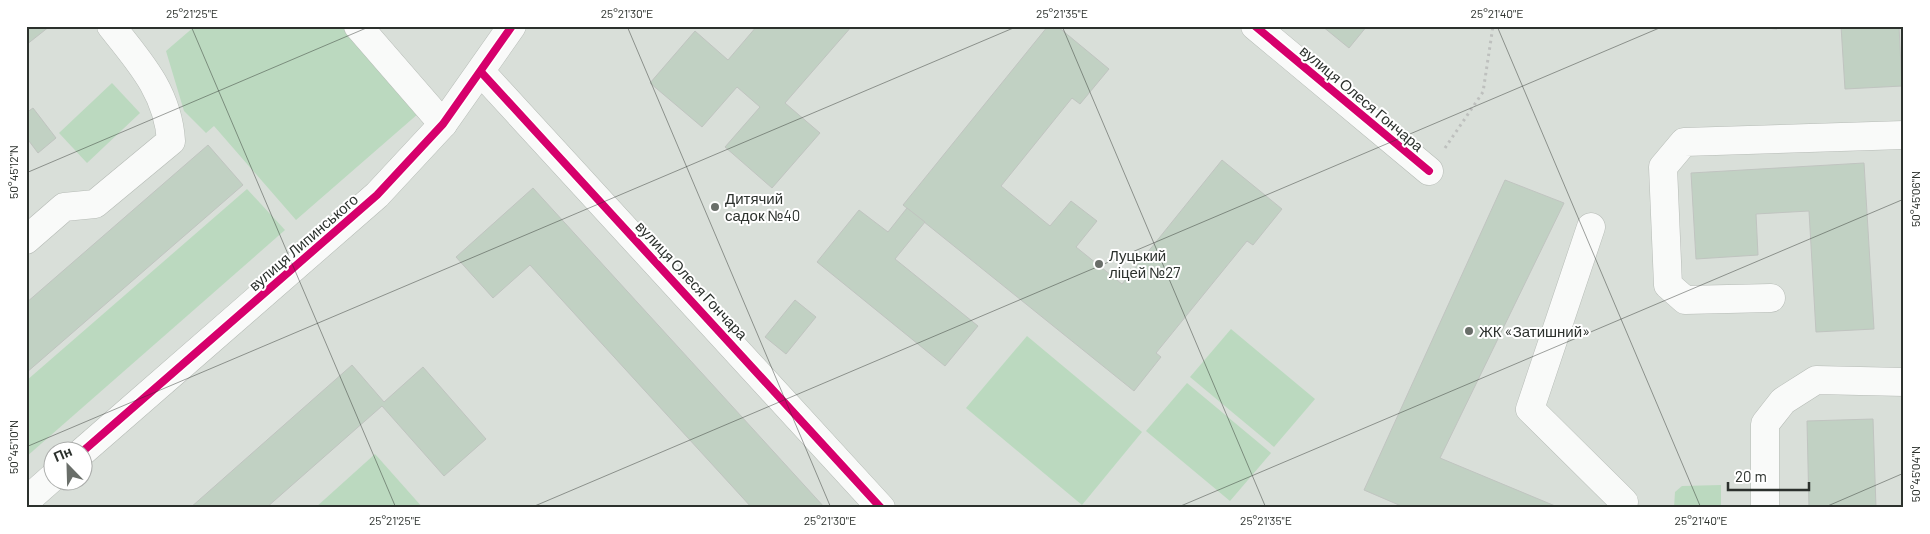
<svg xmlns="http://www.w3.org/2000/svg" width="1930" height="534" font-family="Barlow,sans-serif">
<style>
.green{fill:#bbd9bf}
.building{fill:#c1d1c3;stroke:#c0c4c0}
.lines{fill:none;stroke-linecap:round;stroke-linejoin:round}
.minor-casing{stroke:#b6bbb6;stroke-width:29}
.path{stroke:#bec0be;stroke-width:3;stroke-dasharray:2.5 4;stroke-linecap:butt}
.minor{stroke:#f9faf9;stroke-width:28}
.cycleway-casing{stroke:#fff;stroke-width:11}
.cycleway{stroke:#d6006c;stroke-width:8}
.ticks{fill:none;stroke:#2c312d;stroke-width:1;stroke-opacity:0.45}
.poi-dot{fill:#696e69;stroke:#fff;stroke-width:2}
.labels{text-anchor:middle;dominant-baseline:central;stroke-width:4;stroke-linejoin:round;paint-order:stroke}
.street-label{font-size:15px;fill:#2c312d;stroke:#fff}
.poi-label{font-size:15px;fill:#2c312d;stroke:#fff;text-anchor:start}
.neatline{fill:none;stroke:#2c312d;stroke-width:2}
.ticks-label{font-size:12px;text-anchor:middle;fill:#2c312d}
</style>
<rect width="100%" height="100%" fill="#d9dfd9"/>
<g class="green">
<path d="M 195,26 L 343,26 L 419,113 L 296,220 L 214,126 L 206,133 L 184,111 L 166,51 Z"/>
<path d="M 112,83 L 140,113 L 87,163 L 59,133 Z"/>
<path d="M 247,189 L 285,230 L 26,457 L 26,381 Z"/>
<path d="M 1231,329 L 1315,399 L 1274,447 L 1190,377 Z"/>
<path d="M 1027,336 L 1142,432 L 1082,505 L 966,408 Z"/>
<path d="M 1187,383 L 1271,453 L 1230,501 L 1146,431 Z"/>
<path d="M 375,454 L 423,508 L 315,508 Z"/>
<path d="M 1721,485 L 1721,508 L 1674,508 L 1675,492 L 1682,486 Z"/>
</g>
<g class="building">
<path d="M 26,26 L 50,26 L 26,45 Z"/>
<path d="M 757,26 L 852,26 L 785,103 L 820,133 L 772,188 L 725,147 L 760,107 L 737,87 L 702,127 L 650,83 L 695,31 L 728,60 Z"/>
<path d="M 1048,26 L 1057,26 L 1109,69 L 1080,104 L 1072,98 L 1001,186 L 1050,226 L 1071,201 L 1097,221 L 1076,247 L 1122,284 L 1222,160 L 1282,209 L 1253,245 L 1247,241 L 1156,353 L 1161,357 L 1134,391 L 903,205 Z"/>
<path d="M 1322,26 L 1367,26 L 1349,48 Z"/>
<path d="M 1743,26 L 1777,26 L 1777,29 Z"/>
<path d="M 1841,26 L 1899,26 L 1902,86 L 1845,89 Z"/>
<path d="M 33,108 L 56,138 L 38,153 L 26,137 L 26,113 Z"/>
<path d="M 208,145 L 243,185 L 26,373 L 26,303 Z"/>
<path d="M 1864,163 L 1874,329 L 1816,332 L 1809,211 L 1756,214 L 1758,255 L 1696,259 L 1691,173 Z"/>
<path d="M 1505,180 L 1564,203 L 1440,458 L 1560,508 L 1406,508 L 1364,490 Z"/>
<path d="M 533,188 L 825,508 L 752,508 L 530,265 L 493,298 L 456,257 Z"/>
<path d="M 907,208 L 925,222 L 895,259 L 978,326 L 945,366 L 817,262 L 859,210 L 888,232 Z"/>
<path d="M 795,300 L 816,317 L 786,354 L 765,337 Z"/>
<path d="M 352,365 L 384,402 L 423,367 L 486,439 L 444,476 L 382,406 L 266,508 L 190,508 Z"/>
<path d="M 1873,419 L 1876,508 L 1809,508 L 1807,421 Z"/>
</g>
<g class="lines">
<defs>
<g id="minor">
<path d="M 358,26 L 443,124"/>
<path d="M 1255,26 L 1429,171"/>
<path d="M 481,72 L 881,508"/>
<path d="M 1591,227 L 1530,409 L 1624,502 L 1621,508"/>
<path d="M 26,240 L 64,207 L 95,204 L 171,141 C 168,93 140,62 111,26"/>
<path d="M 1771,298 L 1685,300 L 1668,285 L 1663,167 L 1684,142 L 1904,135"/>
<path d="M 82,452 L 377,195 L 443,124 L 512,26"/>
<path d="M 26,501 L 52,478"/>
<path d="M 1765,508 L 1765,424 L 1783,401 L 1816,380 L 1904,382"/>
</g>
</defs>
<use href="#minor" class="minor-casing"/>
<path class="path" d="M 1445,148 L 1483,92 L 1493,26"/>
<use href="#minor" class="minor"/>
<defs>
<g id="cycleway">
<path d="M 1255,26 L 1429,171"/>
<path d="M 481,72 L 881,508"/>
<path d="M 82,452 L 377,195 L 443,124 L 512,26"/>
</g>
</defs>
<use href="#cycleway" class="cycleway-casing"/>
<use href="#cycleway" class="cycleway"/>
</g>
<path class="ticks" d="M 191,26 L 396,508M 627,26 L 831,508M 1062,26 L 1266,508M 1497,26 L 1701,508M 26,173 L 371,26M 26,447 L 1018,26M 530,508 L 1664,26M 1176,508 L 1904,199M 1823,508 L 1904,473"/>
<g class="poi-dot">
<circle cx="715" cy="207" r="5"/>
<circle cx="1099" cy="264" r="5"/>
<circle cx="1469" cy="331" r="5"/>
</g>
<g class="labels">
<g class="street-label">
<text transform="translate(1362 98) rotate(40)">вулиця Олеся Гончара</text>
<text transform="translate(303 242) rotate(-41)">вулиця Липинського</text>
<text transform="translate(692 280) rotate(47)">вулиця Олеся Гончара</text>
</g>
<g class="poi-label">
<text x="725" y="198">Дитячий<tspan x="725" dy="17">садок №40</tspan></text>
<text x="1109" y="255">Луцький<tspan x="1109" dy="17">ліцей №27</tspan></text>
<text x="1479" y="331">ЖК «Затишний»</text>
</g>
</g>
<rect width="1930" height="534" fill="none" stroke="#ffffff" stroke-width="55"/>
<g transform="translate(68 466) rotate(337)"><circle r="24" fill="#ffffff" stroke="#abadab"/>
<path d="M0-4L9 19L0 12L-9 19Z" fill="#696e69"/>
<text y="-8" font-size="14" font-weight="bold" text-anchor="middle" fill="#2c312d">Пн</text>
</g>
<path d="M1728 482v8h81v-8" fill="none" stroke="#2c312d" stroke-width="2.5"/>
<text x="1735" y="482" font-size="15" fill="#2c312d" stroke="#ffffff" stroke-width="4" paint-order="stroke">20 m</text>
<rect x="28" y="28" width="1874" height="478" class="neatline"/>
<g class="ticks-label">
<text x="192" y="18">25°21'25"E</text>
<text x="627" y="18">25°21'30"E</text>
<text x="1062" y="18">25°21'35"E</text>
<text x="1497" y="18">25°21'40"E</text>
<text transform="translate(14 172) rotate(-90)" y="4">50°45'12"N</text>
<text transform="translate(1916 199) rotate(-90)" y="4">50°45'06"N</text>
<text transform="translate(14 447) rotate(-90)" y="4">50°45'10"N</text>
<text transform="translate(1916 474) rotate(-90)" y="4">50°45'04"N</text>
<text x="395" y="525">25°21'25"E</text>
<text x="830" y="525">25°21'30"E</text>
<text x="1266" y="525">25°21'35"E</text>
<text x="1701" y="525">25°21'40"E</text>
</g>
</svg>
